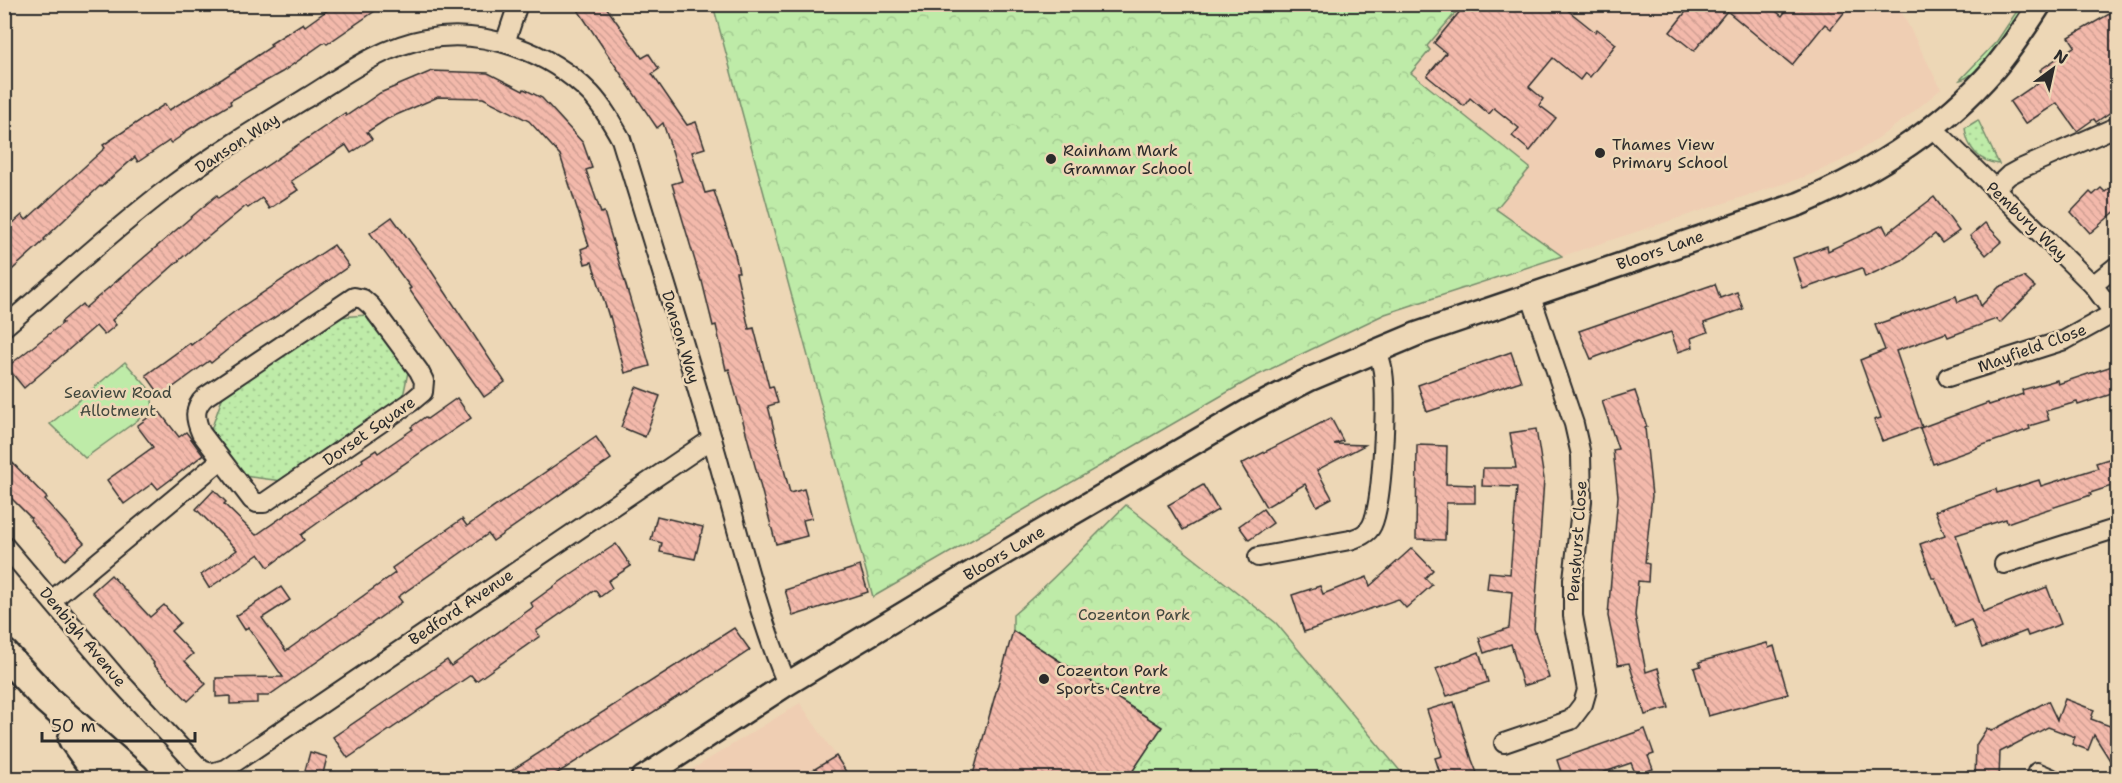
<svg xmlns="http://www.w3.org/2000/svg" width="2122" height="783" font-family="'Shantell Sans',sans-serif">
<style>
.built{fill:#efceb3}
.grass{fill:url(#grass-dots);stroke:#748b6a;stroke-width:1.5}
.park{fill:url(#park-crowns);stroke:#748b6a;stroke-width:1.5}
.garden{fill:#beeba8;stroke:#748b6a;stroke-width:1.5}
.building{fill:url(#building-back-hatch);stroke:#2b2b2b;stroke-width:1.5}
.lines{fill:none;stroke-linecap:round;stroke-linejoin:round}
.minor-casing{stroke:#2b2b2b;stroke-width:22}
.tertiary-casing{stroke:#2b2b2b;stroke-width:27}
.primary-casing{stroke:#2b2b2b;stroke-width:33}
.minor{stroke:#edd7b6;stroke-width:18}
.tertiary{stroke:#edd7b6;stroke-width:22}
.primary{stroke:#edd7b6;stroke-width:28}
.poi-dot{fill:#2b2b2b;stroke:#edd7b6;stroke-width:2}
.labels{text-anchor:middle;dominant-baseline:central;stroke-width:5;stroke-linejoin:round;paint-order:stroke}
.street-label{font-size:16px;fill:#2b2b2b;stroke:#edd7b6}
.poi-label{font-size:16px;fill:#2b2b2b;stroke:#edd7b6;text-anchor:start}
.park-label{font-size:16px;fill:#41483e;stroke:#edd7b6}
</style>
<defs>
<pattern id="grass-dots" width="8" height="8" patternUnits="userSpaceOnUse" patternTransform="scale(1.5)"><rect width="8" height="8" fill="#beeba8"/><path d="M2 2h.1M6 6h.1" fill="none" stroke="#a3ca91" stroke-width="1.8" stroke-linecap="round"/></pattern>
<pattern id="park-crowns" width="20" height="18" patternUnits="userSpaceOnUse" patternTransform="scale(1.5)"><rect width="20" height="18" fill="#beeba8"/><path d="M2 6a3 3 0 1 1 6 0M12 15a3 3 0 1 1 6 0" fill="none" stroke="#a3ca91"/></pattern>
<pattern id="building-back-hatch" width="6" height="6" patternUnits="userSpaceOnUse" patternTransform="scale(1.5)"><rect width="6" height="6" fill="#f3b9ab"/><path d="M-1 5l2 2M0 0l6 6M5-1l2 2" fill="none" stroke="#d09f93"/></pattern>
</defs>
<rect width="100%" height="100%" fill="#edd7b6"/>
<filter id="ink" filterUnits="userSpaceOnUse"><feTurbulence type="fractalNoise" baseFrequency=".0167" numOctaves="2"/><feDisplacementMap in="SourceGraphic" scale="12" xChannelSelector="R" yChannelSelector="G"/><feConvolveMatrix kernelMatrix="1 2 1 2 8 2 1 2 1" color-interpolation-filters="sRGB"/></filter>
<g filter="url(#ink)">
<g class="built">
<path d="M 713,5 L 1898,5 L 1941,89 L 1906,118 L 1870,144 L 1839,162 L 1807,176 L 1385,314 L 1252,378 L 873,597 Z"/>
<path d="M 800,703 L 851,778 L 678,778 Z"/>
</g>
<g class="grass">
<path d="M 2021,5 L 2026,5 C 2014,24 1982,75 1960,80 L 1997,41 Z"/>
<path d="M 1978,120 L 1999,164 C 1979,162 1967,148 1965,128 Z"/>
<path d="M 367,315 L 408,372 L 403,397 L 282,481 L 243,476 L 211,430 L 224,393 L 339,317 Z"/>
</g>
<g class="park">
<path d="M 713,5 L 1456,5 L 1457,11 L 1427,46 L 1430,50 L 1411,73 L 1530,168 L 1496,209 L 1562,256 L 1385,314 L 1252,378 L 873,597 Z"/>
<path d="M 1126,505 L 1276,623 L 1406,778 L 1128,778 L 1162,727 L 1013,631 L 1013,615 C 1053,581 1088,542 1126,505 Z"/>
</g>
<path class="garden" d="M 125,362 L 151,391 L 153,409 L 85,458 L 50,424 Z"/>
<g class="building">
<path d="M 336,4 L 385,4 L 327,44 L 325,42 L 282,72 L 230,101 L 231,104 L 183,133 L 184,134 L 171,143 L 169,141 L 138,162 L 135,157 L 101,187 L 100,186 L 44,239 L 45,240 L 4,277 L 4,231 L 22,215 L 26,220 L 105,148 L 103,145 L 165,104 L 169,110 L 222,79 L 272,46 L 270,44 L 303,23 L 305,26 Z"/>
<path d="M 574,4 L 604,4 L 642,58 L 649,54 L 659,69 L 652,74 L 687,125 L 696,122 L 705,148 L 692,152 L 705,193 L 714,191 L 735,254 L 739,272 L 736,272 L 749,329 L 754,328 L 769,387 L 773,386 L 778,403 L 768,406 L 790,493 L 804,489 L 812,518 L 803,520 L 807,536 L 776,544 L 729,369 L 726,370 L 716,325 L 713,326 L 702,281 L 701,281 L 672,184 L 682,181 L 663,123 L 657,128 Z"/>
<path d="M 1466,4 L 1560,4 L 1595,32 L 1597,29 L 1616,44 L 1590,77 L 1585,73 L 1580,80 L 1553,58 L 1529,87 L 1543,99 L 1539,105 L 1556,118 L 1530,151 L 1512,136 L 1519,128 L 1494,108 L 1489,114 L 1470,98 L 1464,106 L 1427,76 L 1446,53 L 1434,43 Z"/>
<path d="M 1692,4 L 1767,4 L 1782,16 L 1791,4 L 1851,4 L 1831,29 L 1825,24 L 1792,65 L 1727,11 L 1694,51 L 1670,32 Z"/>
<path d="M 2118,9 L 2118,107 L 2096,122 L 2094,119 L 2077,131 L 2057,103 L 2025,124 L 2010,102 L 2045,78 L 2040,70 L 2075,46 L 2069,37 Z"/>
<path d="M 432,71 L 488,73 L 523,91 L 524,89 L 542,98 L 583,143 L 592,168 L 586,170 L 601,213 L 604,212 L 650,366 L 625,373 L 610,316 L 609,317 L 592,262 L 585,264 L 581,249 L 589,246 L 560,155 L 529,121 L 483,98 L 438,97 L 387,119 L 367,132 L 372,139 L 351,153 L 346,145 L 291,181 L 298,190 L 269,209 L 262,198 L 248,208 L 246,206 L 203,241 L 202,240 L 112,320 L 116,325 L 104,335 L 96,326 L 24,388 L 7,367 L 63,323 L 61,322 L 82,304 L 85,308 L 217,195 L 219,198 L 345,113 L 346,116 L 380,93 Z"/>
<path d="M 2118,181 L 2118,209 L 2090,233 L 2071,212 L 2090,192 L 2093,195 L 2101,188 L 2105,192 Z"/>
<path d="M 1934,197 L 1959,231 L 1942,243 L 1935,234 L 1902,260 L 1865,277 L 1862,268 L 1803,289 L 1793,258 L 1827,246 L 1828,251 L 1883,225 L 1887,233 Z"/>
<path d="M 392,217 L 428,266 L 505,382 L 484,397 L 409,289 L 411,288 L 370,233 Z"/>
<path d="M 1985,223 L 2002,241 L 1986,255 L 1970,236 Z"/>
<path d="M 334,245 L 349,266 L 288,309 L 243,337 L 211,363 L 209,361 L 161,396 L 146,375 L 190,343 L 191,345 L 234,312 Z"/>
<path d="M 2024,277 L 2035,287 L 2000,323 L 1996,319 L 1948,337 L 1946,333 L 1896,351 L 1922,427 L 1882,441 L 1874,420 L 1881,418 L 1860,360 L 1885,350 L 1875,325 L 1956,296 L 1958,302 L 1977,295 L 1981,306 L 1999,287 Z"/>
<path d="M 1715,284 L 1720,298 L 1737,292 L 1743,309 L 1704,323 L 1708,332 L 1691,338 L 1693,347 L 1678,352 L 1671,332 L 1639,343 L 1638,341 L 1591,359 L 1579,331 Z"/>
<path d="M 1511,352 L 1521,381 L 1427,412 L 1418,385 Z"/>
<path d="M 2118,364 L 2118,392 L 2078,405 L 2077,402 L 2046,411 L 2049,420 L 2029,426 L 2030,429 L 1977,447 L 1977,448 L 1933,464 L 1920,428 L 1988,403 L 1989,405 L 2023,394 L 2022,390 L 2057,380 L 2058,384 Z"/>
<path d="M 636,387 L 660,396 L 645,437 L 621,427 Z"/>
<path d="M 1635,391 L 1647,427 L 1645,428 L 1652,496 L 1645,563 L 1649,564 L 1648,582 L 1638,581 L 1635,615 L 1646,672 L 1658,668 L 1669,708 L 1645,715 L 1629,663 L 1618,665 L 1608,616 L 1618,496 L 1613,450 L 1618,449 L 1602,401 Z"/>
<path d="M 457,398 L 471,418 L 322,520 L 301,535 L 304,540 L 268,567 L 259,554 L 209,588 L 201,575 L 237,550 L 196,509 L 214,490 L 226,502 L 224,504 L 256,535 L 363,461 L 362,459 L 376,450 L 378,453 L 413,429 L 411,427 L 425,417 L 427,419 Z"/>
<path d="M 158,410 L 179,437 L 186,432 L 203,455 L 158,489 L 153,483 L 124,504 L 107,480 L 153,447 L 137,426 Z"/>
<path d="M 1331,418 L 1343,441 L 1334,444 L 1365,445 L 1317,470 L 1332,498 L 1317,506 L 1305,484 L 1266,507 L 1241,464 Z"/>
<path d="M 1536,429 L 1544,479 L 1534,629 L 1549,678 L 1523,686 L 1511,644 L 1484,653 L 1479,638 L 1509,628 L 1512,592 L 1487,589 L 1489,572 L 1510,574 L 1517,487 L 1482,486 L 1483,468 L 1516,468 L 1510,433 Z"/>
<path d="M 596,437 L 611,459 L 493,541 L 488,534 L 398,597 L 402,602 L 268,696 L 257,696 L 257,703 L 230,704 L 230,696 L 216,697 L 216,678 L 283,677 L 248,627 L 245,630 L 236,616 L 281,587 L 290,600 L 262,618 L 286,651 L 395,573 L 392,568 L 462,519 L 467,526 Z"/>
<path d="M 1417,445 L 1447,446 L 1446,484 L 1475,485 L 1475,503 L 1446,503 L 1445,540 L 1416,539 Z"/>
<path d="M 4,454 L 47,498 L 45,500 L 84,543 L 65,560 L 30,520 L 31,518 L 4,491 Z"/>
<path d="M 2118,456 L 2118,484 L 2090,493 L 2091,495 L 2024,517 L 2007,523 L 2006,519 L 1956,535 L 1983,612 L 2047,587 L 2061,624 L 2028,636 L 2026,631 L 1982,648 L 1971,620 L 1955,627 L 1935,578 L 1932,578 L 1920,544 L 1945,535 L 1935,511 L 1996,489 L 1997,493 L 2039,480 L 2041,486 L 2098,468 L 2096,463 Z"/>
<path d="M 1203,485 L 1218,510 L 1183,530 L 1168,505 Z"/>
<path d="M 1263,509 L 1273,523 L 1249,540 L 1239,526 Z"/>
<path d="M 657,516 L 703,527 L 695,559 L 660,552 L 662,543 L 651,540 Z"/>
<path d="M 616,544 L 631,566 L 608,581 L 612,588 L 600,597 L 595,590 L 536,631 L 540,636 L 476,681 L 471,675 L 348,758 L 333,737 L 447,660 L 451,666 L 533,607 L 531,603 L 571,574 Z"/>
<path d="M 1412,548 L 1433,570 L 1425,578 L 1432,585 L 1406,608 L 1398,599 L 1304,632 L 1292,595 L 1320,586 L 1323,594 L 1367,577 L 1370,586 Z"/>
<path d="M 860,566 L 868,592 L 793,616 L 785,590 Z"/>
<path d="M 111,575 L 150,617 L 164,605 L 180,623 L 171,631 L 193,654 L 185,661 L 206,684 L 188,701 L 153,664 L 154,663 L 118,620 L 92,592 Z"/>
<path d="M 734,628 L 750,650 L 681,696 L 680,695 L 550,778 L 500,778 Z"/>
<path d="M 1013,631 L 1162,727 L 1128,778 L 972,778 Z"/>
<path d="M 1767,643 L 1769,648 L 1774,646 L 1788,694 L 1708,716 L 1694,668 L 1701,666 L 1699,662 Z"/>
<path d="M 1479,652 L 1488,682 L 1447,696 L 1436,669 Z"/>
<path d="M 2065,699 L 2094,710 L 2091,719 L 2118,729 L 2118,773 L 2094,735 L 2088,750 L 2072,744 L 2075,737 L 2048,727 L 2000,752 L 1999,778 L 1975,778 L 1976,745 L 1987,728 L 1991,731 L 2048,701 L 2057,720 Z"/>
<path d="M 1454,702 L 1472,760 L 1479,778 L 1447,778 L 1445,772 L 1440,773 L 1435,758 L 1442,756 L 1427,710 Z"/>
<path d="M 1645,729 L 1654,754 L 1648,756 L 1653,769 L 1636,775 L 1631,763 L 1587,778 L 1563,778 L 1557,760 Z"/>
<path d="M 310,752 L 327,757 L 322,778 L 303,778 Z"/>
<path d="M 836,756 L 850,778 L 800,778 Z"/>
</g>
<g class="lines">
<defs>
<g id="minor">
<path d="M 505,43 L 517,7 L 512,4"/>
<path d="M 1932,127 L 2093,285 L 2118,319"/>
<path d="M 1994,189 L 2009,175 L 2020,169 L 2118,126"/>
<path d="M 2093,285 L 2118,265"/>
<path d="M 354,297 L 363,299 L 371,306 L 419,371 L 424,381 L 423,392 L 411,402 L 264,503 L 257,503 L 252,500 L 201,433 C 195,419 193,408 205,397 Z"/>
<path d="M 4,327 C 60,280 113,229 171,186 C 214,154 262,125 308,97 C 345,74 381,47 425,39 C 484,28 549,51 591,94 C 603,107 612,123 621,139 C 653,243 686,348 716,453 C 738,530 756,610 787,684"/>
<path d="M 1948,377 L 2065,340 L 2114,313"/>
<path d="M 4,545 L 122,684 L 194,762 L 202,770 L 211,773"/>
<path d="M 1258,557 L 1350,540 C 1359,537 1368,534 1372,525 C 1383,502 1387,399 1383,372 C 1382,364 1379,357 1377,349"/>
<path d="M 2004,564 L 2118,528"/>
<path d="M 52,600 L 221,460"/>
<path d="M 1504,743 L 1571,720 L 1583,704 L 1587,690 L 1573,616 L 1573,579 L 1582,501 L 1581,455 L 1574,424 L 1530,294"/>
<path d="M 2037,772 L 2051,778"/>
<path d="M 211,773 L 225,769 L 712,439"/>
</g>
<path id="tertiary" d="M 643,778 L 787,684 L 1006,552 L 1250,410 L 1310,379 L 1417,334 L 1799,204 C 1872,173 1942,129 1994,69 C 2011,49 2026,26 2040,4"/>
<g id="primary">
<path d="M 4,654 L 47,700 L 135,778"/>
<path d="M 73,739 L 101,778"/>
</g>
</defs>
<use href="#minor" class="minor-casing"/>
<use href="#tertiary" class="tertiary-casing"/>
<use href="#primary" class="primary-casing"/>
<use href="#minor" class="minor"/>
<use href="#tertiary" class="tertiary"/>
<use href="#primary" class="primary"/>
</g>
</g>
<g class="poi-dot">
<circle cx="1600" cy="153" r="6"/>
<circle cx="1051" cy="159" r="6"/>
<circle cx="1044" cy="679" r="6"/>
</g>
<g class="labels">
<g class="street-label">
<text transform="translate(237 143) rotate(-33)">Danson Way</text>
<text transform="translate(2027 221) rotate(44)">Pembury Way</text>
<text transform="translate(1660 250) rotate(-19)">Bloors Lane</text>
<text transform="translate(681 337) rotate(73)">Danson Way</text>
<text transform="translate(2032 348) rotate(-20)">Mayfield Close</text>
<text transform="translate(369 431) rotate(-35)">Dorset Square</text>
<text transform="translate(1577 541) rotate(-86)">Penshurst Close</text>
<text transform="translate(1004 553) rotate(-31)">Bloors Lane</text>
<text transform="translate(461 607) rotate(-34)">Bedford Avenue</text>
<text transform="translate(83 637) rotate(50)">Denbigh Avenue</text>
</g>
<g class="poi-label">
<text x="1612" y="144">Thames View<tspan x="1612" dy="18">Primary School</tspan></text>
<text x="1063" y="150">Rainham Mark<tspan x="1063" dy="18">Grammar School</tspan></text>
<text x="1056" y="670">Cozenton Park<tspan x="1056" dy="18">Sports Centre</tspan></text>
</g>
<g class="park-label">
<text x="118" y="392">Seaview Road<tspan x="118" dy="18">Allotment</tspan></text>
<text x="1134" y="614">Cozenton Park</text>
</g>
</g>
<rect width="2122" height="783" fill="none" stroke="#edd7b6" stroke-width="24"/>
<rect x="12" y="12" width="2098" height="759" fill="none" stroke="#2b2b2b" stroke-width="2" filter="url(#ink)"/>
<g transform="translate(2053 69) rotate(33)" stroke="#edd7b6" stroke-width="4.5" paint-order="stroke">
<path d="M0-4.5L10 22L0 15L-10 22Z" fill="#2b2b2b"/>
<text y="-9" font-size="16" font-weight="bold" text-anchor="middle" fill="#2b2b2b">N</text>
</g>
<path d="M42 732v9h153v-9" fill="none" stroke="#2b2b2b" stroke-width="3"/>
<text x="51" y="732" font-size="18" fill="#2b2b2b" stroke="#edd7b6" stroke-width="4.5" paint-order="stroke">50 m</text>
</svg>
